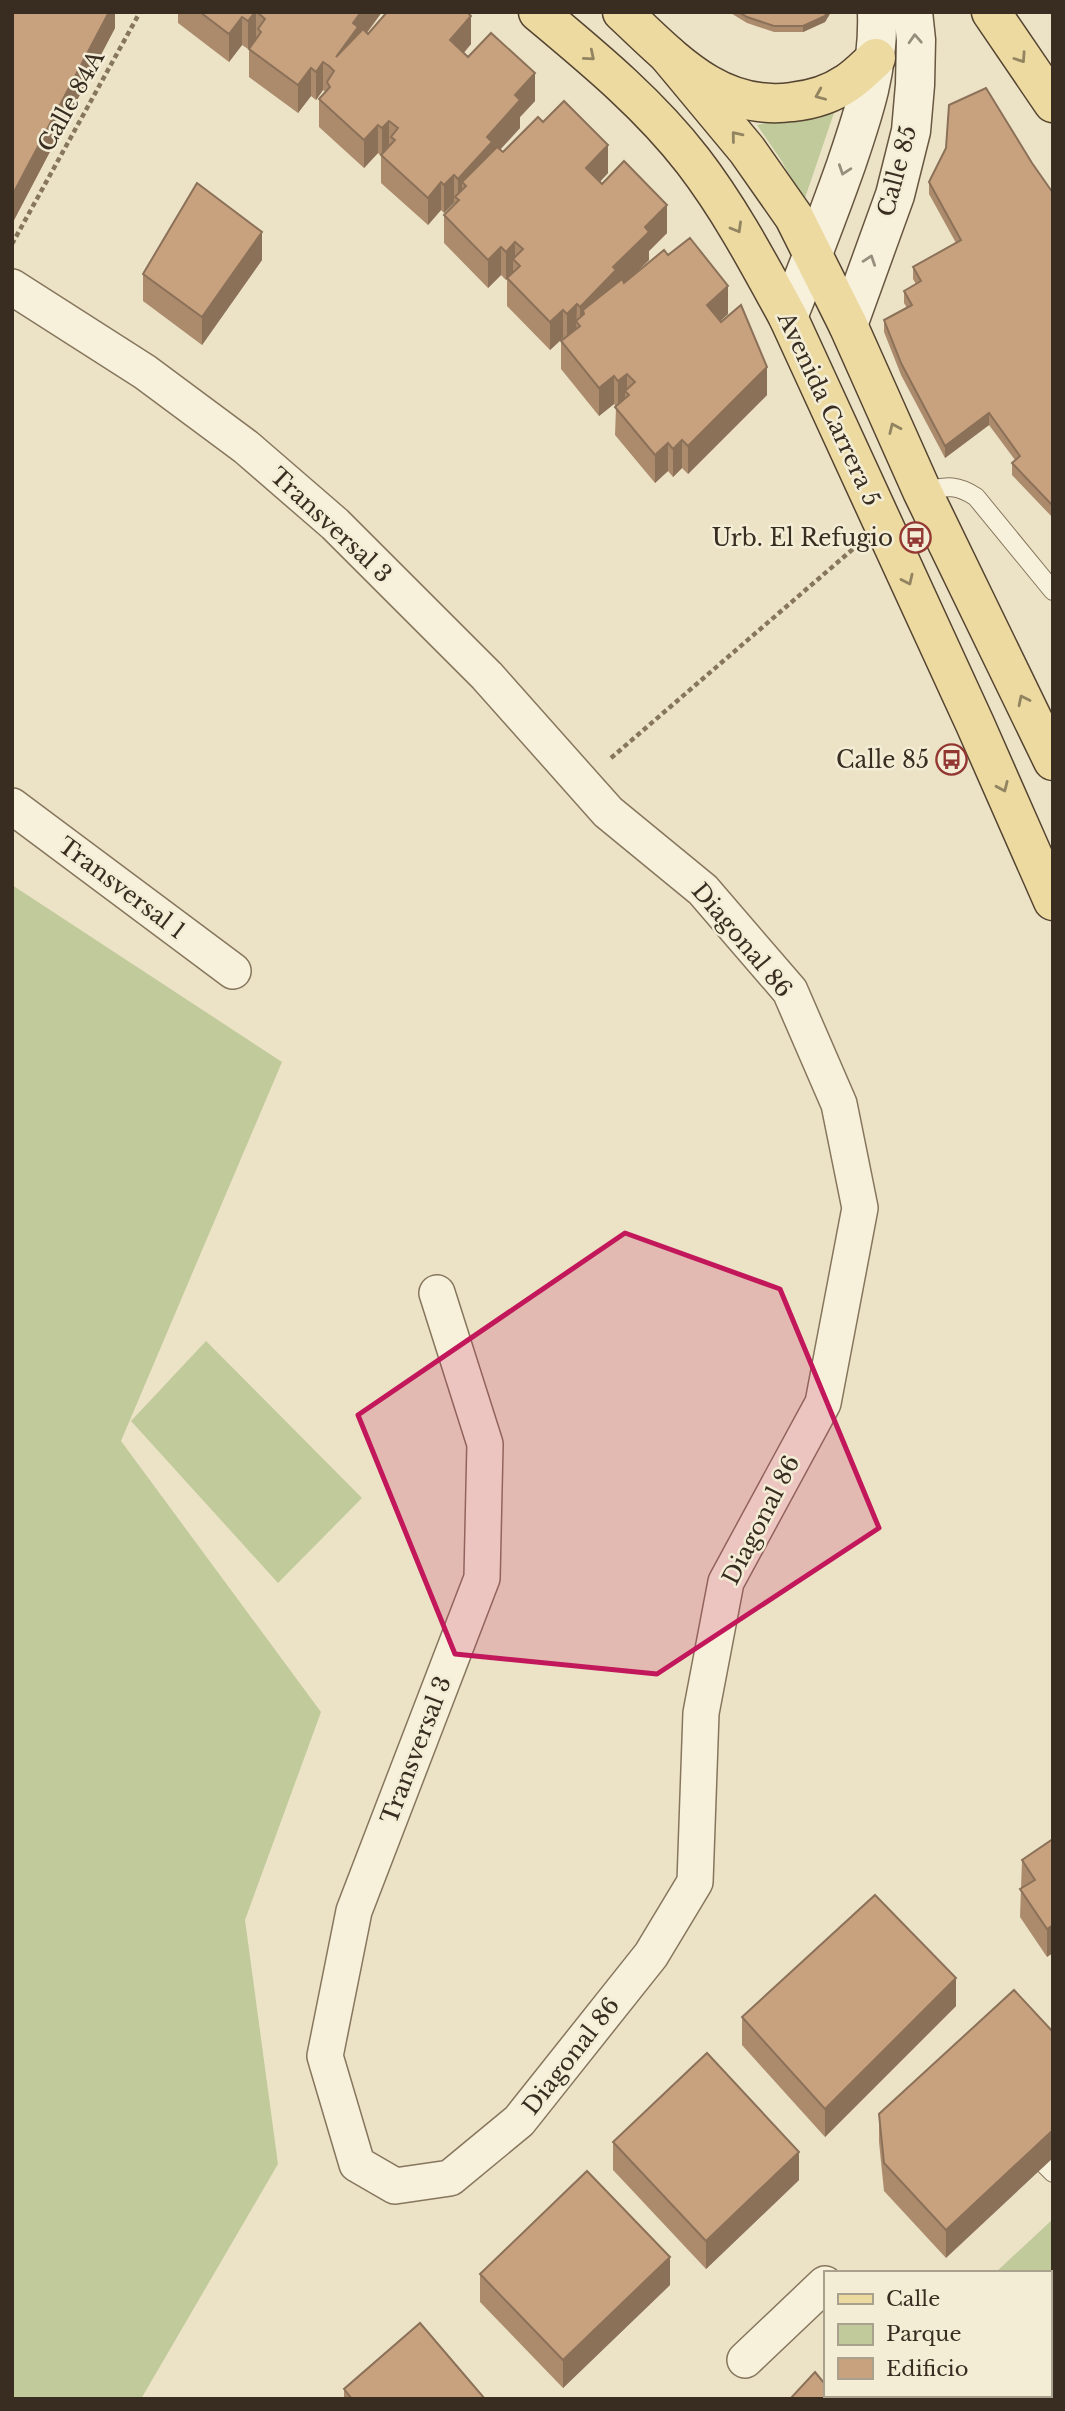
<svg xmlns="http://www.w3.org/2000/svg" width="1065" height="2411" font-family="'Libre Baskerville',serif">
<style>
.green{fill:#c1ca9b}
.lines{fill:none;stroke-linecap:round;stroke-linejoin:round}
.lane-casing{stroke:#86765d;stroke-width:20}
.street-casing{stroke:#86765d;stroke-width:38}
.secondary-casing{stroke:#685740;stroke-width:41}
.primary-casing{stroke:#554431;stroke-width:41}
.path{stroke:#86765d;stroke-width:4.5;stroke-dasharray:5 3.5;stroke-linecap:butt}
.lane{stroke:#f7f0da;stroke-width:18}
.street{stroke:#f7f0da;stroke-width:35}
.secondary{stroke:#f7f0da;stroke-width:38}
.primary{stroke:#ecdaa1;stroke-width:38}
.wall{fill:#ac8b6d}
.shaded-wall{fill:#8c7159}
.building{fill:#c8a27f;stroke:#8c7159;stroke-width:2}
.oneway{stroke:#988e7d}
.oneway2{stroke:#928460}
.marked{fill:#c2185b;fill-opacity:0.2;stroke:#c2185b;stroke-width:5;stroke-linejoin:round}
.labels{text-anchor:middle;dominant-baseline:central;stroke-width:5;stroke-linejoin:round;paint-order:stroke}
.street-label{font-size:23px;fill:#382d20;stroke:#f4edd6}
.poi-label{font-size:23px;fill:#382d20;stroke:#f4edd6;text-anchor:end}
</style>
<rect width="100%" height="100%" fill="#ece3c7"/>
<g class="green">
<path d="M 836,107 L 804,201 L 781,160 L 757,125 Z"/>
<path d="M 12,885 L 282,1062 L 121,1441 L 321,1712 L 245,1920 L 278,2164 L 141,2399 L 12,2399 Z"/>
<path d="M 206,1341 L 362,1498 L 278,1583 L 131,1421 Z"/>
<path d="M 1053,2219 L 1053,2377 L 1049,2380 L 1049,2273 L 995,2273 Z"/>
</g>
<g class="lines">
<defs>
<g id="lane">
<path d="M 922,491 C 945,487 955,483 976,497 L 1053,591"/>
<path d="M 1045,2165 L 1053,2173"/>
</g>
<g id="street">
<path d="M 12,287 L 145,372 L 246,447 L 335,524 L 487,676 L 608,812 L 703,890 L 790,991 L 839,1104 L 860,1208 L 823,1403 L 726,1582 L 701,1713 L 695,1882 L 651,1955 L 519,2121 L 450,2178 L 395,2186 L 357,2164 L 325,2056 L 354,1911 L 482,1578 L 485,1444 L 437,1293"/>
<path d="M 12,806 L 233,971"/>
<path d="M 745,2360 L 825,2284"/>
<path d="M 998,2395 L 1002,2399"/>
</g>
<g id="secondary">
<path d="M 788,317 C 808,267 828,216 846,165 C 864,112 879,69 877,12"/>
<path d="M 848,325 L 895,195 L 911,131 L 915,85 L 916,40 L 913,12"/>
</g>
<g id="primary">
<path d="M 538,12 C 593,58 649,104 693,161 C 730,209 759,264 788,317 L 975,724 L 1053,901"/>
<path d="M 622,12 C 672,58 718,112 792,102 C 811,100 831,94 847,83 C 858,76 867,66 876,58"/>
<path d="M 991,12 L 1053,103"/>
<path d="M 668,55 L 747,150 L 794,217 L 848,325 L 922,491 L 1053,761"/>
</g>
</defs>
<use href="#lane" class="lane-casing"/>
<use href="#street" class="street-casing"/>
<use href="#secondary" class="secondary-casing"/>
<use href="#primary" class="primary-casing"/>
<g class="path">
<path d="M 12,244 L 140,12"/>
<path d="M 611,758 L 853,549"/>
</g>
<use href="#lane" class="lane"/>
<use href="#street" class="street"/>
<use href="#secondary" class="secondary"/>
<use href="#primary" class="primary"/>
</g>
<g class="wall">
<path d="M 12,12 L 115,12 L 115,28 L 14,220 L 12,219 Z"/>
<path d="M 178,12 L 382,12 L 367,33 L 368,34 L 471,44 L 464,53 L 535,101 L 520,117 L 520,128 L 500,150 L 503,152 L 543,122 L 608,173 L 600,182 L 667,233 L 649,251 L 649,260 L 631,277 L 668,255 L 728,314 L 720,321 L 767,395 L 688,474 L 682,468 L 673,477 L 668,471 L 655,483 L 615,435 L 616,407 L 614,404 L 599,416 L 561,369 L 561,341 L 564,339 L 563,338 L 550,350 L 507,306 L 507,279 L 506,280 L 501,275 L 488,288 L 444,243 L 444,215 L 455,204 L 454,203 L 444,213 L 441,210 L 428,225 L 381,183 L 381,156 L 378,153 L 364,168 L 319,127 L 319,99 L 326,92 L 323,90 L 316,100 L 311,96 L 298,113 L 249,77 L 249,49 L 256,39 L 248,49 L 242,45 L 229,62 L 178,23 Z"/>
<path d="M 729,12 L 831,12 L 825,22 L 803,32 L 774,32 L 747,23 Z"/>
<path d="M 1032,163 L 1053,193 L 1053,518 L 1012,475 L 1012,463 L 1015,460 L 989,425 L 945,458 L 901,375 L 884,332 L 884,320 L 907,308 L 904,303 L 904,291 L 916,284 L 913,279 L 913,267 L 956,243 L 929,194 L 929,182 Z"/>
<path d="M 262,260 L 202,345 L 143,301 L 143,274 Z"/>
<path d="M 1053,1839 L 1047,1957 L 1020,1917 L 1022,1860 Z"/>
<path d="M 1014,1990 L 946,2258 L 884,2191 L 879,2142 L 879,2114 Z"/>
<path d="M 956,2006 L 825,2137 L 742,2045 L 742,2017 Z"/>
<path d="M 613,2142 L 799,2180 L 706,2269 L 613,2170 Z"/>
<path d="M 480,2274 L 670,2285 L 563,2388 L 480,2302 Z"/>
<path d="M 344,2389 L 485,2399 L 344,2399 Z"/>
</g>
<g class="shaded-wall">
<path d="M 105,12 L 115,12 L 115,28 L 14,220 L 14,192 Z"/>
<path d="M 255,12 L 256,12 L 256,39 L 248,49 L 248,21 Z"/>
<path d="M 361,12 L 382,12 L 358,44 L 336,57 L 353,23 Z"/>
<path d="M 827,12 L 831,12 L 825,22 L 803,32 L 803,26 Z"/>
<path d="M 471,16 L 471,44 L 450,68 L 450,40 Z"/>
<path d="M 242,17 L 242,45 L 229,62 L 229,34 Z"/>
<path d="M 323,62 L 323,90 L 316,100 L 316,72 Z"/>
<path d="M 311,68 L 311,96 L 298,113 L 298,85 Z"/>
<path d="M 535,73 L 535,101 L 520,117 L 520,128 L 466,186 L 462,182 L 462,203 L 458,200 L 458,179 L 515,95 Z"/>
<path d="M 389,121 L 389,149 L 382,156 L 382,128 Z"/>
<path d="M 378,125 L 378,153 L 364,168 L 364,140 Z"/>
<path d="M 608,145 L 608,173 L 586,196 L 586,168 Z"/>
<path d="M 454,175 L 454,203 L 444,213 L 444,185 Z"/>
<path d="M 441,182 L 441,210 L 428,225 L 428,198 Z"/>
<path d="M 667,205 L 667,233 L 649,251 L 649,260 L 616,292 L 584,314 L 583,310 L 583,332 L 580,335 L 580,307 L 645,227 Z"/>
<path d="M 262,232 L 262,260 L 202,345 L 202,317 Z"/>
<path d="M 515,242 L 515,262 L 513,259 L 513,272 L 506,280 L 506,252 Z"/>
<path d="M 501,247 L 501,275 L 488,288 L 488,260 Z"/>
<path d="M 728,286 L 728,314 L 707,333 L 707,305 Z"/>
<path d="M 577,304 L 576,333 L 567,342 L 567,314 Z"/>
<path d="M 563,310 L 563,338 L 550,350 L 550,322 Z"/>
<path d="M 767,367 L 767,395 L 688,474 L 688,446 Z"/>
<path d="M 627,374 L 627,393 L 625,391 L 625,404 L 618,409 L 618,381 Z"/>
<path d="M 614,376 L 614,404 L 599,416 L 599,388 Z"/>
<path d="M 989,413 L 989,425 L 945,458 L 945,446 Z"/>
<path d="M 682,440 L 682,468 L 673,477 L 673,449 Z"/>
<path d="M 668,443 L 668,471 L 655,483 L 655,455 Z"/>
<path d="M 1053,1925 L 1053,1953 L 1047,1957 L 1047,1929 Z"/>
<path d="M 956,1978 L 956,2006 L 825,2137 L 825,2109 Z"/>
<path d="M 1053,2130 L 1053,2158 L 946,2258 L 946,2230 Z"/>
<path d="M 799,2152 L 799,2180 L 706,2269 L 706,2241 Z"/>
<path d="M 670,2257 L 670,2285 L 563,2388 L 563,2360 Z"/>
<path d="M 1053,2322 L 1053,2328 L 1049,2331 L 1049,2325 Z"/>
</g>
<g class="building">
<path d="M 12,12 L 109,12 L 14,192 L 12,191 Z"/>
<path d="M 200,12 L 255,12 L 248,21 L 242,17 L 229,34 Z"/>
<path d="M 257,12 L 361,12 L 353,23 L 358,27 L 336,57 L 363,29 L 368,34 L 387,12 L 467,12 L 471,16 L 450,40 L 468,57 L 491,33 L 535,73 L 515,95 L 520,100 L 487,137 L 492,142 L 458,179 L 454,175 L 444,185 L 441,182 L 428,198 L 381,155 L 395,140 L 391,137 L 398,128 L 389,121 L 382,128 L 378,125 L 364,140 L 319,99 L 330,87 L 327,82 L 334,71 L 329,66 L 323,62 L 316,72 L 311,68 L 298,85 L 249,49 L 261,32 L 258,29 L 265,19 Z"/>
<path d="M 739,12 L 827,12 L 825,16 L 803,26 L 774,26 L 747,17 Z"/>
<path d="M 986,88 L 1032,163 L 1053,193 L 1053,506 L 1012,463 L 1020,456 L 989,413 L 945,446 L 901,363 L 884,320 L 912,305 L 904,291 L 921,281 L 913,267 L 961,240 L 929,182 L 946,148 L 949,105 Z"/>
<path d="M 564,101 L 608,145 L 586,168 L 602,184 L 624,161 L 667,205 L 645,227 L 649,232 L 613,267 L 616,270 L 580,307 L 577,304 L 567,314 L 563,310 L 550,322 L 507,278 L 520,266 L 513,259 L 523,249 L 515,242 L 506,252 L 501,247 L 488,260 L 444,215 L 459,200 L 455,197 L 466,186 L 462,182 L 497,147 L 503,152 L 538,117 L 543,122 Z"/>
<path d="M 197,183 L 262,232 L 202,317 L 143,274 Z"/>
<path d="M 690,238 L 728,286 L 707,305 L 721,322 L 741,305 L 767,367 L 688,446 L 682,440 L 673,449 L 668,443 L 655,455 L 615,407 L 629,395 L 625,391 L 635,382 L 627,374 L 618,381 L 614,376 L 599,388 L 561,341 L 580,326 L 576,321 L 584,314 L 583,310 L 622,279 L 624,283 L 664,250 L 668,255 Z"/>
<path d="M 1053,1839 L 1053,1925 L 1047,1929 L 1020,1889 L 1035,1880 L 1022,1860 Z"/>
<path d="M 875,1895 L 956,1978 L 825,2109 L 742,2017 Z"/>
<path d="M 1014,1990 L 1053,2032 L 1053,2130 L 946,2230 L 884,2163 L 879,2114 Z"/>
<path d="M 707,2053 L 799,2152 L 706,2241 L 613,2142 Z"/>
<path d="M 587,2171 L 670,2257 L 563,2360 L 480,2274 Z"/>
<path d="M 1052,2295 L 1053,2296 L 1053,2322 L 1049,2325 L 1049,2297 Z"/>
<path d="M 420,2323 L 485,2399 L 352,2399 L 344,2389 Z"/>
<path d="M 815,2372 L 824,2383 L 825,2382 L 825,2395 L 886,2395 L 890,2399 L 790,2399 Z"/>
</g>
<defs><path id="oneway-chevron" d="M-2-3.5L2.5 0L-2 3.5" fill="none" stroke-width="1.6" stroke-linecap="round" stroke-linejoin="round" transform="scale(1.75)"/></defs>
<g class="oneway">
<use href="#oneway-chevron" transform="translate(915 39) rotate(-93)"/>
<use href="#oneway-chevron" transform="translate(844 170) rotate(109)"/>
<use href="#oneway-chevron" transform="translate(870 260) rotate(-71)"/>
</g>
<g class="oneway2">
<use href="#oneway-chevron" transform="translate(590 56) rotate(40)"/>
<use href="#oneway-chevron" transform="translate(1021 58) rotate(56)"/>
<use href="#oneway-chevron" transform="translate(820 95) rotate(157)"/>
<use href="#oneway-chevron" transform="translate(736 136) rotate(-129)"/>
<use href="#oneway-chevron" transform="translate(737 228) rotate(60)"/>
<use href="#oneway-chevron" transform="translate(894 428) rotate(-114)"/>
<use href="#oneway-chevron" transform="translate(908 580) rotate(65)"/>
<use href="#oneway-chevron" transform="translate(1023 700) rotate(-116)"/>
<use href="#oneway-chevron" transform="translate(1003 787) rotate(66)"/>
</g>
<path class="marked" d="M 625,1233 L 780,1289 L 879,1528 L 657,1674 L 455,1654 L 358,1415 Z"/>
<defs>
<symbol id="bus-ring" viewBox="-11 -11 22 22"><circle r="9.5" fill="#f4edd6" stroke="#923731" stroke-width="1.5"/><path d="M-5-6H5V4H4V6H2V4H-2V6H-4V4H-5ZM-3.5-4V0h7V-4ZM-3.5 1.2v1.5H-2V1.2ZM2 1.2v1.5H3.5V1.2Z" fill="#923731"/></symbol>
</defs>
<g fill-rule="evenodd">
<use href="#bus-ring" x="898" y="520" width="35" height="35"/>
<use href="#bus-ring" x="934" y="742" width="35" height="35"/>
</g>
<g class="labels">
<g class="street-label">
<text transform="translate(71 101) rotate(-61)">Calle 84A</text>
<text transform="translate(897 171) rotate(-75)">Calle 85</text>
<text transform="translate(829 409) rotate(65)">Avenida Carrera 5</text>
<text transform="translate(331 525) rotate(43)">Transversal 3</text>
<text transform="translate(122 888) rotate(37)">Transversal 1</text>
<text transform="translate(742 940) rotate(50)">Diagonal 86</text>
<text transform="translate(761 1520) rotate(-63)">Diagonal 86</text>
<text transform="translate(416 1750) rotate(-69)">Transversal 3</text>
<text transform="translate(571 2056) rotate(-52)">Diagonal 86</text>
</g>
<g class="poi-label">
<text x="893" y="538">Urb. El Refugio</text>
<text x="929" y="760">Calle 85</text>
</g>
</g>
<rect width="1065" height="2411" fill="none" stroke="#382d20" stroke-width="28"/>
<rect x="824" y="2271" width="228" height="126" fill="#f4edd6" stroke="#a9a08d" stroke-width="2"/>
<rect x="838" y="2294" width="35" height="10" fill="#ecdaa1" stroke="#a9a08d" stroke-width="2"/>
<text x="886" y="2306" font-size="21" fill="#382d20">Calle</text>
<rect x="838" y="2324" width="35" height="21" fill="#c1ca9b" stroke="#a9a08d" stroke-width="2"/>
<text x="886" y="2341" font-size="21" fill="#382d20">Parque</text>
<rect x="838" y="2358" width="35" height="21" fill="#c8a27f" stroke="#a9a08d" stroke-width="2"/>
<text x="886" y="2376" font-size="21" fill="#382d20">Edificio</text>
</svg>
